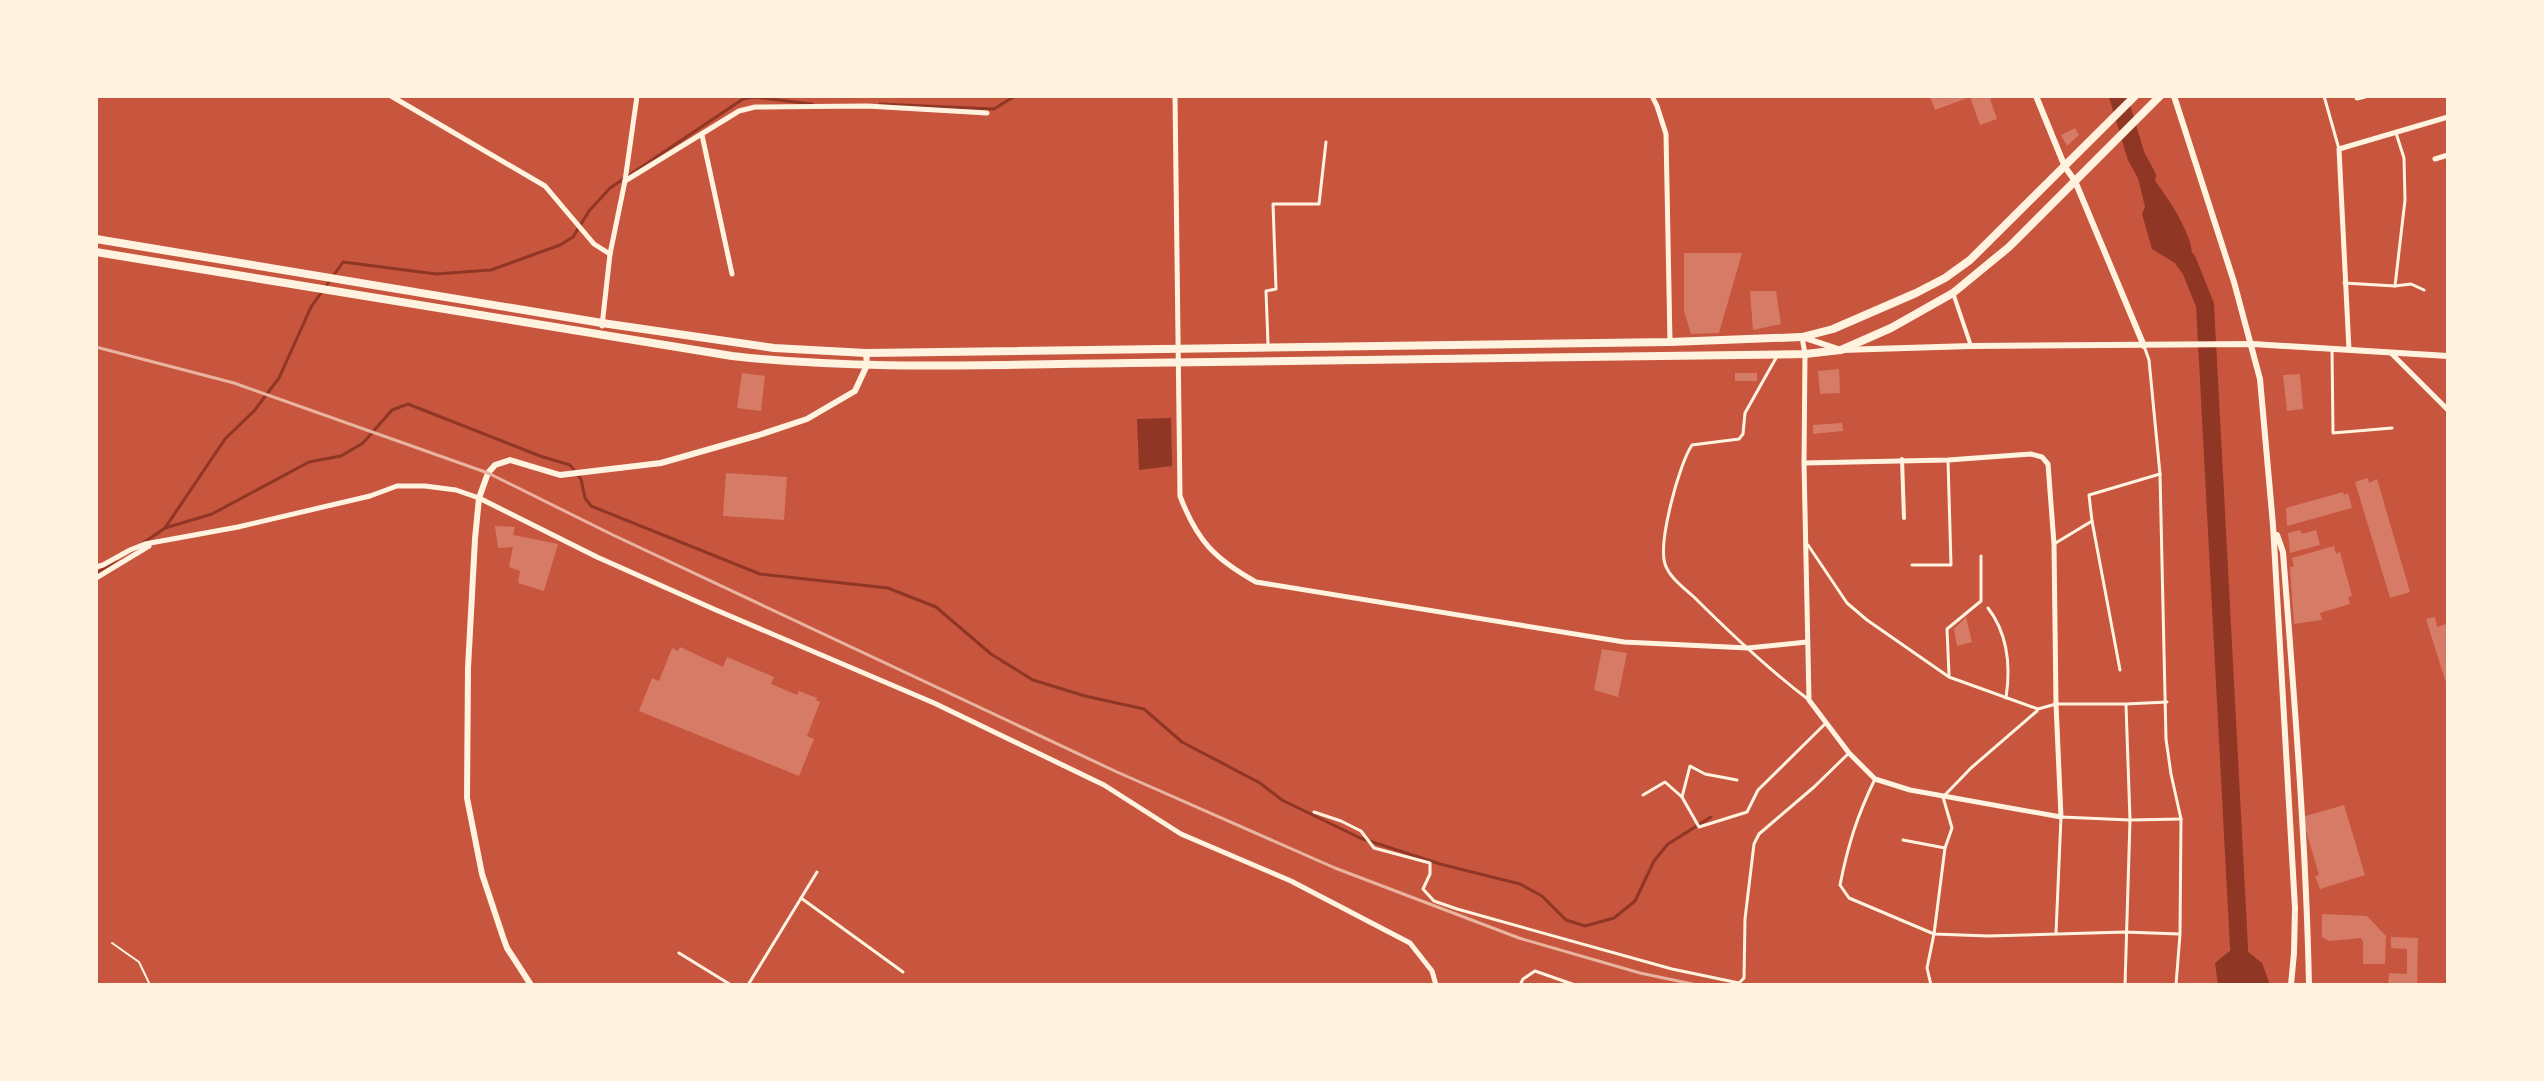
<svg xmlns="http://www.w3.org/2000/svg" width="2544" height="1081" font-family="'Alegreya Sans',sans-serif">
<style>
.water{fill:#8f3625}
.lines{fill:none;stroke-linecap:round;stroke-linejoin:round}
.stream{stroke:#8f3625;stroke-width:3}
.river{stroke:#8f3625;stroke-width:18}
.building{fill:#d67c66}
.path{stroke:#fff3e0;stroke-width:2}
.service{stroke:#fff3e0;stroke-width:3}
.pedestrian{stroke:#fff3e0;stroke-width:4}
.minor{stroke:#fff3e0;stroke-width:5}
.tertiary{stroke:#fff3e0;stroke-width:6}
.primary{stroke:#fff3e0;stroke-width:8}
.rail{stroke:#e9b49f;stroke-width:3}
</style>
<rect width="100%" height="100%" fill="#c8553d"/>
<g class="water">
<path d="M 2135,153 C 2154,180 2177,207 2189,239 C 2192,246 2194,272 2196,282 L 2182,273 L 2175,263 L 2152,249 L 2142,214 L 2145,207 L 2134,161 Z"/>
<path d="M 1171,418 L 1172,466 L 1139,470 L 1137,419 Z"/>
<path d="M 2238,944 L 2262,963 L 2269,982 L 2266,985 L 2218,985 L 2215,963 Z"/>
</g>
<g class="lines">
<g class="stream">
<path d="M 880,104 L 994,109 L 1015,96"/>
<path d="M 165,528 L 225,439 L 254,411 L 279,378 L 311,307 L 343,262 L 436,274 L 491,270 L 560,245 L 573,237 L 589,211 L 610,188 L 743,99 L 754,97 L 812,104"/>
<path d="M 143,543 L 165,528 L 212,514 L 309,462 L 341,456 L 363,443 L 392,410 L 408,404 L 540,456 L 570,465 L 581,479 L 585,498 L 591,506 L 760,574 L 888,588 L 936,607 L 991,654 L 1033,680 L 1085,696 L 1144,709 L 1182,742 L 1260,783 L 1282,800 L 1360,838 L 1440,864 L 1520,884 L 1542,896 L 1566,920 L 1585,926 L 1614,918 L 1635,901 L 1654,861 L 1668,844 L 1711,817"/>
<path d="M 96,574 L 116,560"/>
</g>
<g class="river">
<path d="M 2118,96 L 2136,156 L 2147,176"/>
<path d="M 2187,260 L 2205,305 L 2241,985"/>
</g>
</g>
<g class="building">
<path d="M 1930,96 L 1996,96 L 1990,99 L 1997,119 L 1980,125 L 1970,97 L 1935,110 Z"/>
<path d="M 2075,128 L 2079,135 L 2067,146 L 2061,135 Z"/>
<path d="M 1684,253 L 1742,253 L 1719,333 L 1691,334 L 1684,311 Z"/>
<path d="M 1750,291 L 1776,291 L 1781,324 L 1753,330 Z"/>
<path d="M 1839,369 L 1840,393 L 1820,394 L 1818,371 Z"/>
<path d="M 742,373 L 765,376 L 761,411 L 737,408 Z"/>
<rect x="1735" y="373" width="22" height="8"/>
<path d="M 2300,374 L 2303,409 L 2287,411 L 2283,375 Z"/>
<path d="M 1842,423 L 1843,431 L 1813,434 L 1813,425 Z"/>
<path d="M 726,473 L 787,477 L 784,520 L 723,516 Z"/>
<path d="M 2368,478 L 2369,483 L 2377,479 L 2410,592 L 2390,598 L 2355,482 Z"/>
<path d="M 2343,492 L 2344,495 L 2348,493 L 2352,508 L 2287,526 L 2286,508 Z"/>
<path d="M 495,526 L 515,527 L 513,535 L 558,544 L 544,591 L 518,583 L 520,571 L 509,567 L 513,547 L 498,548 Z"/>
<path d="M 2300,530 L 2302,534 L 2316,530 L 2320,545 L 2290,553 L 2288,533 Z"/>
<path d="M 2334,546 L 2336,554 L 2340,552 L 2352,596 L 2348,597 L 2350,604 L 2320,613 L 2322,620 L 2294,624 L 2290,567 L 2294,566 L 2292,558 Z"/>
<path d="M 1966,617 L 1972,642 L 1957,646 L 1954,629 Z"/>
<path d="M 2435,617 L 2437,627 L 2446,624 L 2448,629 L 2448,689 L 2426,619 Z"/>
<path d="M 680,647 L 723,667 L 727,657 L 774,677 L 771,684 L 797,695 L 799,691 L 817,698 L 816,700 L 820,702 L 807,736 L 814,739 L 799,776 L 639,711 L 652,678 L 659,681 L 672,648 L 678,651 Z"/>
<path d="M 1602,649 L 1627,653 L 1618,697 L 1594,690 Z"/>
<path d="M 2344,805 L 2365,875 L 2320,889 L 2315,876 L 2319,875 L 2302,817 Z"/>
<path d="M 2322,914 L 2367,916 L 2386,936 L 2385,964 L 2363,964 L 2363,942 L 2361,938 L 2329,941 L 2322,937 Z"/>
<path d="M 2391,937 L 2418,938 L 2417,985 L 2388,985 L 2389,973 L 2407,974 L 2407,949 L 2391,948 Z"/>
</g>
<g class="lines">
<path class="path" d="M 112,943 L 139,962 L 150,985"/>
<g class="service">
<path d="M 2324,96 L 2339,149"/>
<path d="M 2344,283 L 2395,286 L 2411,284 L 2424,290"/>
<path d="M 2395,286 L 2405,200 L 2404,158 L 2396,133"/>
<path d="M 1268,344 L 1266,291 L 1276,289 L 1273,204 L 1319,204 L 1326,142"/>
<path d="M 2144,346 L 2149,360 L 2160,474 L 2166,739 L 2171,774 L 2181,819 L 2180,934 L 2176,985"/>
<path d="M 2332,349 L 2333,433 L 2392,428"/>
<path d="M 1776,358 L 1745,413 L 1743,434 L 1739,439 L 1692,445 C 1679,464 1658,542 1665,564 C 1669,577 1684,588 1694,597 C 1730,633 1768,669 1809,700"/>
<path d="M 2092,521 L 2120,670"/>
<path d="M 2054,544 L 2092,521 L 2089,495 L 2160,474"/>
<path d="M 1808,545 L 1847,603 L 1867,620 L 1949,677 L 2038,709 L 2056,704 L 2126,704 L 2167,702"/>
<path d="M 1912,565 L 1951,565 L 1948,460"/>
<path d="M 1988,608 C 2008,634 2011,665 2006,698"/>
<path d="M 1949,675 L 1947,629 L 1981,601 L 1981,556"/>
<path d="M 1875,779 C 1857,816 1848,845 1840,885 L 1849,898 L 1934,934 L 1988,936 L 2125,932 L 2179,934"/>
<path d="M 1737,780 L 1705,774 L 1690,766 L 1682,797 L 1699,827 L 1747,812 L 1758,790 L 1826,723"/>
<path d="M 1643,795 L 1665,782 L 1682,797"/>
<path d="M 1314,812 L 1341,821 L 1361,831 L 1374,848 L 1430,863 L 1430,874 L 1423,889 L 1434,901 L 1457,909 L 1672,969 L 1739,983 L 1744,978 L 1745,919 L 1754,844 L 1759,834 L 1814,787 L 1849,753"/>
<path d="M 1903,840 L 1945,848"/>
<path d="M 801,898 L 903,972"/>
<path d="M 2056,933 L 2061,817 L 2130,820 L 2181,819"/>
<path d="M 679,953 L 731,985"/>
<path d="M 748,985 L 817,872"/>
<path d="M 1520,985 L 1523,979 L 1535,971 L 1575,985"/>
<path d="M 1931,985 L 1927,968 L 1934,934 L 1945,848 L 1952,828 L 1943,797 L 1971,768 L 2037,711"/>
<path d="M 2125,985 L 2130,820 L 2126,705"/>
</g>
<g class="pedestrian">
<path d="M 1953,293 L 1971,346"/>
<path d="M 1902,459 L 1904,518"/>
</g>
<g class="minor">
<path d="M 391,96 L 545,186 L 594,244 L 610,254"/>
<path d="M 1175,96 L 1180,496 C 1197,541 1215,559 1256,582 L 1624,642 L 1748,648 L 1807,642"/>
<path d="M 1652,96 L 1657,106 L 1666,134 L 1670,342"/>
<path d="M 2357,98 L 2365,96"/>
<path d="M 702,135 L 732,274"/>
<path d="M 2435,159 L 2448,155"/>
<path d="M 625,181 L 739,111 L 755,107 L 867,106 L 987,113"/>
<path d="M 602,326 L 610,254 L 625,181 L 637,96"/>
<path d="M 1802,337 L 1805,354 L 1804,463 L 1809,700 L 1849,753 L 1875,779 L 1910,790 L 2061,817 L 2056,704 L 2054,544 L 2048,464 L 2042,457 L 2031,454 L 1948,460 L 1804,463"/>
<path d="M 2349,350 L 2339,149 L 2448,117"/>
<path d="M 2391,353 L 2448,410"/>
<path d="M 96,567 L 103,565 L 130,550 L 145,544 L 238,527 L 370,496 L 397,486 L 425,486 L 456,490 L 479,498 L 597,557 L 716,610 L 934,703 L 1104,785 L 1181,834 L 1291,881 L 1410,943 L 1432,971 L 1436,985"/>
<path d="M 96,578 L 149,546"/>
</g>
<g class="tertiary">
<path d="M 2036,96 L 2065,167 L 2075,181 L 2144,346"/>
<path d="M 2174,96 L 2234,282 L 2260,379 L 2273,525 L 2295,908 L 2294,953 L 2291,985"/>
<path d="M 1802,337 L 1841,350 L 1971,346 L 2253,344 L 2448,356"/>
<path d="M 2277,535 L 2283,552 C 2294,696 2306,840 2309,985"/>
<path d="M 531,985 L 507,948 L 503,937 L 482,874 L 467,798 L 468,668 L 475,539 L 479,498 L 488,473 L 495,465 L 510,460 L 560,475 L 661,463 L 759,435 L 807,419 L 855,391 L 867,365 L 866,353"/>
</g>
<g class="primary">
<path d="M 96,239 L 602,323 L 774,348 L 866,353 L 1670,342 L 1802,337 L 1833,329 L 1916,293 L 1945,278 L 1970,260 L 2135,96"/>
<path d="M 96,252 L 732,356 C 864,371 999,364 1132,363 C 1357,361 1581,358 1805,354 L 1841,350 L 1891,328 L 1953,293 L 2009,247 L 2160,96"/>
</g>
<path class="rail" d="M 96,347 L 234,383 L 488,473 L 613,535 L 1117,772 L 1335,868 L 1519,938 L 1640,973 L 1697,985"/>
</g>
<rect width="2544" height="1081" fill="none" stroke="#fff3e0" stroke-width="196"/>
</svg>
